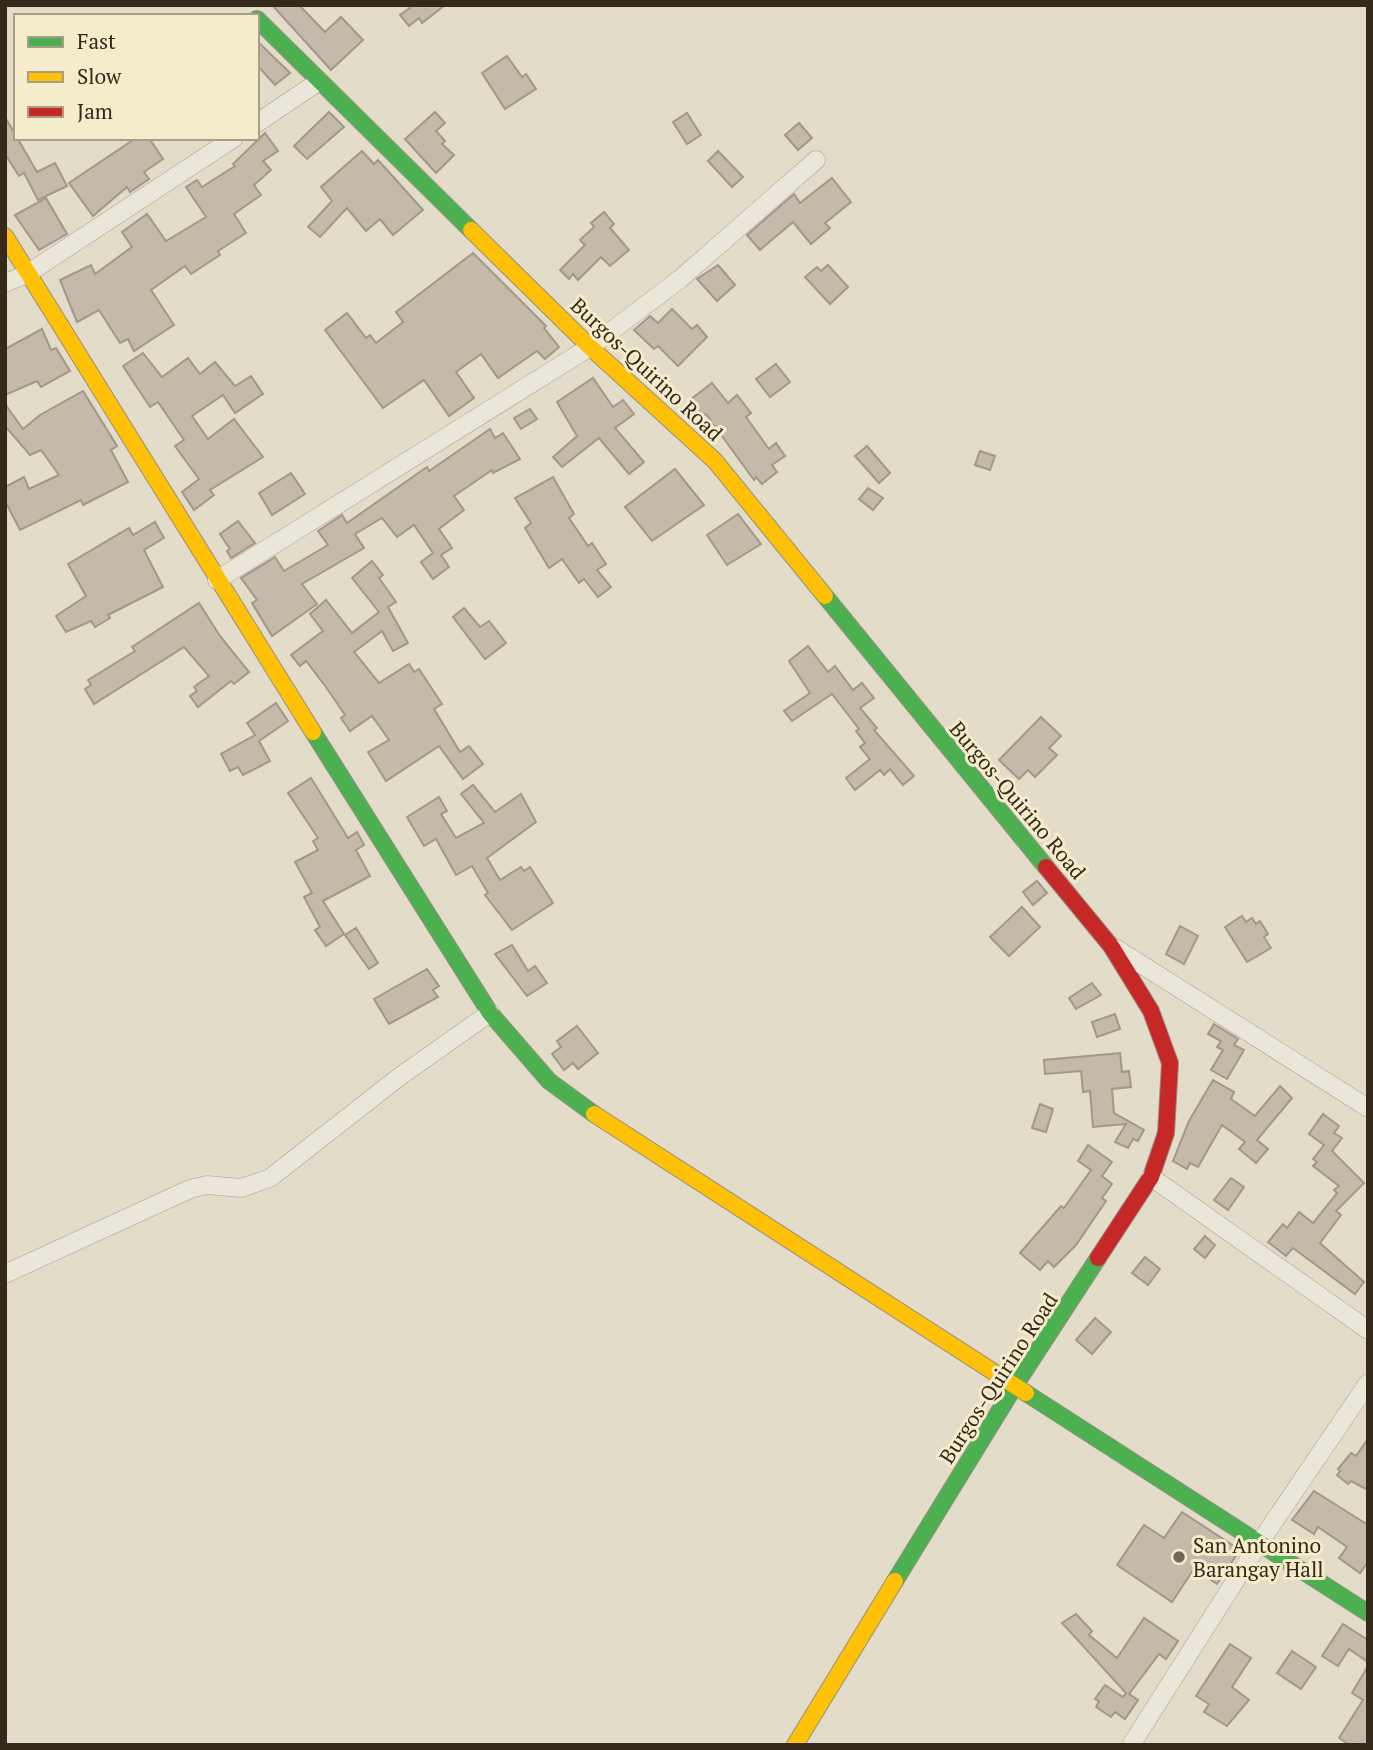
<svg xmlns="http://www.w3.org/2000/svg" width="1373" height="1750" font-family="'PT Serif',serif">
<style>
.building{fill:#c5baa9;stroke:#a29788;stroke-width:2}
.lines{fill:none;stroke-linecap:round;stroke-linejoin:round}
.street-casing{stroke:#a7a092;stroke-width:19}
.fast-casing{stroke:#969082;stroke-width:18}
.slow-casing{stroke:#969082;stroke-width:18}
.jam-casing{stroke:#969082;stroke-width:18}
.street{stroke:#eae6d9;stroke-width:18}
.fast{stroke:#4caf50;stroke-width:16}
.slow{stroke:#ffc107;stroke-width:16}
.jam{stroke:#c62828;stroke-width:16}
.poi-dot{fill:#716858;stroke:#f5eccc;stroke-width:2.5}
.labels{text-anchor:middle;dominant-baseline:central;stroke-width:6;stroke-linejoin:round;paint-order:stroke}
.street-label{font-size:21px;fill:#34291b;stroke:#f5eccc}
.poi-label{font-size:21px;fill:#34291b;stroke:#f5eccc;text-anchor:start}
</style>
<rect width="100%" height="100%" fill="#e2dcc8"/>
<g class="building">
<path d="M 272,5 L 299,5 L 325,32 L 341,17 L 363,40 L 331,70 Z"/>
<path d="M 408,5 L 445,5 L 422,23 L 419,18 L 409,26 L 400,15 L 410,8 Z"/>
<path d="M 257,41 L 290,73 L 275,85 L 257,65 Z"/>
<path d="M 507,56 L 522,77 L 526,74 L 536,89 L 505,109 L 482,73 Z"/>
<path d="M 329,112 L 344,127 L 307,159 L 294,146 Z"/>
<path d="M 435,112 L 445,123 L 436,131 L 445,141 L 442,144 L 454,155 L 436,173 L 405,139 Z"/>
<path d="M 687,113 L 701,135 L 687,144 L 673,122 Z"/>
<path d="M 5,117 L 37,172 L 55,163 L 67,186 L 38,200 L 24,173 L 19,176 L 5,154 Z"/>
<path d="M 799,123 L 812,138 L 798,150 L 785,135 Z"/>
<path d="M 265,133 L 278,151 L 263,161 L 271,170 L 254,185 L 261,195 L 234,214 L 246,233 L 218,251 L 220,255 L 191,274 L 185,266 L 151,290 L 174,325 L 134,351 L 128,339 L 120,343 L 99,310 L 77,322 L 60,280 L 91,265 L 95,274 L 132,247 L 122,232 L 147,214 L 166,241 L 206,217 L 186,187 L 197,180 L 202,187 L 235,166 L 233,164 Z"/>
<path d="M 136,138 L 149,138 L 163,159 L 144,172 L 149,179 L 130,192 L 127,187 L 93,216 L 69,183 Z"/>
<path d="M 362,151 L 374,164 L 378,160 L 423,210 L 393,235 L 380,219 L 366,231 L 347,208 L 320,237 L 308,227 L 332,201 L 321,187 Z"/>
<path d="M 718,151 L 743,177 L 732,187 L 708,161 Z"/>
<path d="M 832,178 L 851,202 L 825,223 L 830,228 L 811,244 L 793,222 L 760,250 L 747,235 L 794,194 L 800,203 Z"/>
<path d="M 46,198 L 67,234 L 39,250 L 15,215 Z"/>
<path d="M 604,212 L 614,224 L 610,228 L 629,250 L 610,266 L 601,257 L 578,280 L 573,274 L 569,279 L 560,270 L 585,245 L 580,240 L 594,227 L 591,223 Z"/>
<path d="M 473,253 L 546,326 L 544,328 L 559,347 L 545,359 L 537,351 L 498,378 L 481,354 L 456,372 L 474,398 L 449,416 L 424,380 L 383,408 L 325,330 L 347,313 L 366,338 L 370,335 L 376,343 L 403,322 L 396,312 Z"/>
<path d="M 718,265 L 735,285 L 717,301 L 697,279 Z"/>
<path d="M 828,265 L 848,287 L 830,304 L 805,277 L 817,267 L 821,271 Z"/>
<path d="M 672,309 L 692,329 L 697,325 L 707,337 L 678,366 L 658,346 L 654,349 L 634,330 L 650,316 L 658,323 Z"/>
<path d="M 42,329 L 51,350 L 56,348 L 70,371 L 41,387 L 37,381 L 5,395 L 5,349 Z"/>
<path d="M 143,353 L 162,377 L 188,358 L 200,374 L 215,362 L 235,386 L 251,376 L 263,394 L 235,413 L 223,395 L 192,416 L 208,439 L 234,419 L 263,457 L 210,490 L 214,495 L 194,510 L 182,492 L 199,479 L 175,446 L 184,440 L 158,402 L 150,407 L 123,366 Z"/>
<path d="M 776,364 L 790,382 L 770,397 L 756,379 Z"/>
<path d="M 593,378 L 613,407 L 623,400 L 634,414 L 615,428 L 644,462 L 629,474 L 599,438 L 562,467 L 553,457 L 577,436 L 557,402 Z"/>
<path d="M 712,383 L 728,403 L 737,395 L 751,413 L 746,417 L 769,449 L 776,443 L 785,456 L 772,465 L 777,472 L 762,484 L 756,477 L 754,480 L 706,414 L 703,416 L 690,400 Z"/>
<path d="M 83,391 L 117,446 L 111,450 L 128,482 L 83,505 L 81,500 L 20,530 L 5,501 L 5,487 L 24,477 L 29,489 L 59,475 L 41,450 L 30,455 L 5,426 L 5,404 L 23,429 L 40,415 Z"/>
<path d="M 530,409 L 537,419 L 521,429 L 514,418 Z"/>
<path d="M 490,429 L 495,438 L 503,433 L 520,459 L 493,473 L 492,470 L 454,496 L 464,510 L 439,529 L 452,548 L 441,555 L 449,567 L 433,579 L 421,562 L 433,553 L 414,525 L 397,537 L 382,518 L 355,534 L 364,548 L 302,584 L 317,604 L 272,636 L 252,603 L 257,600 L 241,578 L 275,557 L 284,571 L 328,545 L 318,531 L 342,515 L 347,523 L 427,467 L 429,471 Z"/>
<path d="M 867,446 L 890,473 L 879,483 L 855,456 Z"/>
<path d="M 980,451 L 995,456 L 990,470 L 975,465 Z"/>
<path d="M 675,469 L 704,505 L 652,541 L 625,507 Z"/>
<path d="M 291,473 L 305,494 L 272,515 L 259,493 Z"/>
<path d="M 553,477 L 574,514 L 569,518 L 588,546 L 592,543 L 606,564 L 597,570 L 611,587 L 598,597 L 584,579 L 579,583 L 562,559 L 549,568 L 525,528 L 531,523 L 515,498 Z"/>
<path d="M 868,488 L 883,498 L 873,510 L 859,499 Z"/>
<path d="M 738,514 L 761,544 L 727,565 L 707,535 Z"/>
<path d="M 238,521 L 255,543 L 231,558 L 227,551 L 230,549 L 220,534 Z"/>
<path d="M 155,522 L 164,538 L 144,550 L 163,587 L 108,615 L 110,618 L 95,627 L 91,621 L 66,632 L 56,616 L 86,596 L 68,564 L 129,528 L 133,535 Z"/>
<path d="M 372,561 L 383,575 L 379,578 L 396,602 L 388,607 L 408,643 L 393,651 L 382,631 L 354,652 L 379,683 L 409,664 L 414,672 L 419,669 L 442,704 L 434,709 L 460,752 L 469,746 L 483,764 L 463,779 L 439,746 L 386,781 L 368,752 L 389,740 L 372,716 L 350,731 L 341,718 L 345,715 L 326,687 L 306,661 L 300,666 L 291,655 L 323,631 L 310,614 L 326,600 L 352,633 L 379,612 L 352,578 Z"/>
<path d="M 199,603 L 220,636 L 249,672 L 234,684 L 231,681 L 198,707 L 190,696 L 197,691 L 194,687 L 209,676 L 184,647 L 94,704 L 85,689 L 91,685 L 88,680 L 135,651 L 132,647 Z"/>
<path d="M 464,608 L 480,627 L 489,621 L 506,643 L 485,659 L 453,617 Z"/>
<path d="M 808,646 L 828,672 L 835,666 L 853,690 L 862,683 L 874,698 L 860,708 L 877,728 L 874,730 L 914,776 L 903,785 L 890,769 L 884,775 L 880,770 L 855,790 L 846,778 L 870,759 L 860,747 L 865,743 L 856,731 L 859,729 L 832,694 L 792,721 L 784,711 L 810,693 L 789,661 Z"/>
<path d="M 276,703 L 288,721 L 259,741 L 270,761 L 243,775 L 238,767 L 230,771 L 221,754 L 255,735 L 247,723 Z"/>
<path d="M 1041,717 L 1061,736 L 1049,748 L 1057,755 L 1035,777 L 1028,770 L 1019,779 L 999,760 Z"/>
<path d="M 311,778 L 348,838 L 357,832 L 364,845 L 356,850 L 370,876 L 323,901 L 344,934 L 326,946 L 315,930 L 320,927 L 304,897 L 312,893 L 295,862 L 318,850 L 313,841 L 318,838 L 288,793 Z"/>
<path d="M 473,785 L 495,812 L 521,794 L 536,822 L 487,858 L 500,880 L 521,867 L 524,871 L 530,867 L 553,903 L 512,930 L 485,895 L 488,893 L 472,866 L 456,875 L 436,839 L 424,846 L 407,817 L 439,797 L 447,811 L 441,814 L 456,838 L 484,823 L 461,794 Z"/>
<path d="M 1037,881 L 1047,893 L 1033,905 L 1023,892 Z"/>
<path d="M 1022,907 L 1040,927 L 1009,956 L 990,937 Z"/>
<path d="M 1242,916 L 1246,922 L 1252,918 L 1256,924 L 1260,921 L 1268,934 L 1264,937 L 1271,948 L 1247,962 L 1225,927 Z"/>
<path d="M 1180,926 L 1198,936 L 1184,964 L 1166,954 Z"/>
<path d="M 356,928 L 378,963 L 369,969 L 345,935 Z"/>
<path d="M 512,945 L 528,971 L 535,966 L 547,983 L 527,996 L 495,954 Z"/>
<path d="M 427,969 L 439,986 L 433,990 L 438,997 L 389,1024 L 374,999 Z"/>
<path d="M 1092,983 L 1101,995 L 1076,1009 L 1069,998 Z"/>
<path d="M 1115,1014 L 1120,1029 L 1097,1037 L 1092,1022 Z"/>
<path d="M 1214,1024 L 1238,1039 L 1234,1045 L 1244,1050 L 1227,1079 L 1211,1070 L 1223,1050 L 1217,1047 L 1221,1041 L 1208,1034 Z"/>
<path d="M 577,1026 L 598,1053 L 578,1069 L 573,1063 L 564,1070 L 552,1054 L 561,1047 L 557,1041 Z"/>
<path d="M 1120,1053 L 1122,1072 L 1129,1071 L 1131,1087 L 1112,1089 L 1114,1113 L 1144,1130 L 1138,1141 L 1133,1139 L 1128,1148 L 1115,1142 L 1126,1124 L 1093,1127 L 1090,1091 L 1083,1092 L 1081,1071 L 1045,1074 L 1044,1060 Z"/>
<path d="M 1213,1080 L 1234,1092 L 1231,1099 L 1255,1116 L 1280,1086 L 1292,1098 L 1257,1140 L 1268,1149 L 1256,1163 L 1239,1149 L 1245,1142 L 1222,1125 L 1198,1167 L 1190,1163 L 1187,1169 L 1173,1161 L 1189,1121 Z"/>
<path d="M 1040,1104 L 1053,1109 L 1046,1132 L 1032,1128 Z"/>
<path d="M 1323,1114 L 1339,1126 L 1334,1133 L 1342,1138 L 1332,1151 L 1364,1183 L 1336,1211 L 1341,1215 L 1320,1243 L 1364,1282 L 1355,1294 L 1293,1248 L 1286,1256 L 1268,1242 L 1283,1224 L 1287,1228 L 1299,1212 L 1313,1223 L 1337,1193 L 1334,1190 L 1339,1186 L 1313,1166 L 1317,1162 L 1313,1159 L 1324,1145 L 1309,1134 Z"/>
<path d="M 1088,1145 L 1112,1162 L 1102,1176 L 1112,1184 L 1102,1198 L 1106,1201 L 1076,1245 L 1054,1267 L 1048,1261 L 1040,1270 L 1020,1253 L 1061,1206 L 1064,1208 L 1091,1170 L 1078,1161 Z"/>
<path d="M 1231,1178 L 1244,1187 L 1228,1210 L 1214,1200 Z"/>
<path d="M 1205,1236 L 1215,1245 L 1205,1258 L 1194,1249 Z"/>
<path d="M 1145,1257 L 1160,1269 L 1148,1285 L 1132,1273 Z"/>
<path d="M 1095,1318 L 1111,1332 L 1092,1354 L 1076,1340 Z"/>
<path d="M 1368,1439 L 1368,1490 L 1351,1481 L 1348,1484 L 1337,1475 L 1340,1471 L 1338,1469 L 1351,1453 L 1356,1456 Z"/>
<path d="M 1314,1491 L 1368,1525 L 1368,1562 L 1360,1573 L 1339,1558 L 1347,1547 L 1318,1527 L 1314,1534 L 1292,1520 Z"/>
<path d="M 1182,1512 L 1240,1550 L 1217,1584 L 1194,1569 L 1172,1602 L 1117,1565 L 1144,1525 L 1164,1538 Z"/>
<path d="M 1076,1614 L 1092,1631 L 1089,1635 L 1117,1658 L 1144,1618 L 1178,1641 L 1166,1659 L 1159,1654 L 1129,1694 L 1138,1700 L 1125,1719 L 1115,1712 L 1111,1717 L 1096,1707 L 1099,1701 L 1095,1699 L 1105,1685 L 1123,1697 L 1126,1693 L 1062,1623 Z"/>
<path d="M 1343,1624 L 1368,1640 L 1368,1662 L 1349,1649 L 1338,1666 L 1322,1656 Z"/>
<path d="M 1230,1644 L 1251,1658 L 1232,1687 L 1249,1700 L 1227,1726 L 1204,1712 L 1209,1704 L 1196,1696 Z"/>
<path d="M 1292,1651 L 1316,1667 L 1301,1689 L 1277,1673 Z"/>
<path d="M 1368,1666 L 1368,1745 L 1350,1745 L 1339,1738 L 1363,1700 L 1352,1693 Z"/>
</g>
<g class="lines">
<defs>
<g id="street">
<path d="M 257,123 L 318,82"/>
<path d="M 5,283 L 27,274 L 234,138"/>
<path d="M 217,580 L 590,347 L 680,279 L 816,160"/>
<path d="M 1117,949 L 1368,1108"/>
<path d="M 1151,1177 L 1368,1330"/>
<path d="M 5,1274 L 190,1189 L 207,1185 L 241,1188 L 270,1178 L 399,1077 L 490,1013"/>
<path d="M 1131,1745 L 1260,1542 L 1368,1383"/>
</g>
<g id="fast">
<path d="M 257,19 L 471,230"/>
<path d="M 825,596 L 1046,867"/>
<path d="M 313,732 L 490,1013 L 549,1081 L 594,1114"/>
<path d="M 1026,1393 L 1368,1613"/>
<path d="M 895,1581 L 1016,1384 L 1098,1258"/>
</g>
<g id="slow">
<path d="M 471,230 L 590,347 L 715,461 L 825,596"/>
<path d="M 5,236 L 313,732"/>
<path d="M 594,1114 L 1026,1393"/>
<path d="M 795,1745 L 895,1581"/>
</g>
<path id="jam" d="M 1046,867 L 1111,946 L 1151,1011 L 1170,1063 L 1166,1133 L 1151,1177 L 1098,1258"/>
</defs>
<use href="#street" class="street-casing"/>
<use href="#fast" class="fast-casing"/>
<use href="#slow" class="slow-casing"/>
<use href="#jam" class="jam-casing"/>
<use href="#street" class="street"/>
<use href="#fast" class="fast"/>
<use href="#slow" class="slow"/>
<use href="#jam" class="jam"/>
</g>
<circle class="poi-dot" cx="1179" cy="1557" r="7"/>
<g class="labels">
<g class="street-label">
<text transform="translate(647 369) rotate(43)">Burgos-Quirino Road</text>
<text transform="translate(1018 800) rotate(50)">Burgos-Quirino Road</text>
<text transform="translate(998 1378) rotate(-57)">Burgos-Quirino Road</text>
</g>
<g class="poi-label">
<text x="1193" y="1545">San Antonino<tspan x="1193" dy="24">Barangay Hall</tspan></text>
</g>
</g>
<rect width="1373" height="1750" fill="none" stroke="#34291b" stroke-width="14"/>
<rect x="14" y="14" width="245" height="126" fill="#f5eccc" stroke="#a89e85" stroke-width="2"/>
<rect x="28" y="37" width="35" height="10" fill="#4caf50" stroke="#a89e85" stroke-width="2"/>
<text x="77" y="49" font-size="21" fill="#34291b">Fast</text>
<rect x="28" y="72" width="35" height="10" fill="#ffc107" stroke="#a89e85" stroke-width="2"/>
<text x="77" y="84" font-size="21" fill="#34291b">Slow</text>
<rect x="28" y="107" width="35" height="10" fill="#c62828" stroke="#a89e85" stroke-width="2"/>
<text x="77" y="119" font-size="21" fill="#34291b">Jam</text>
</svg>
